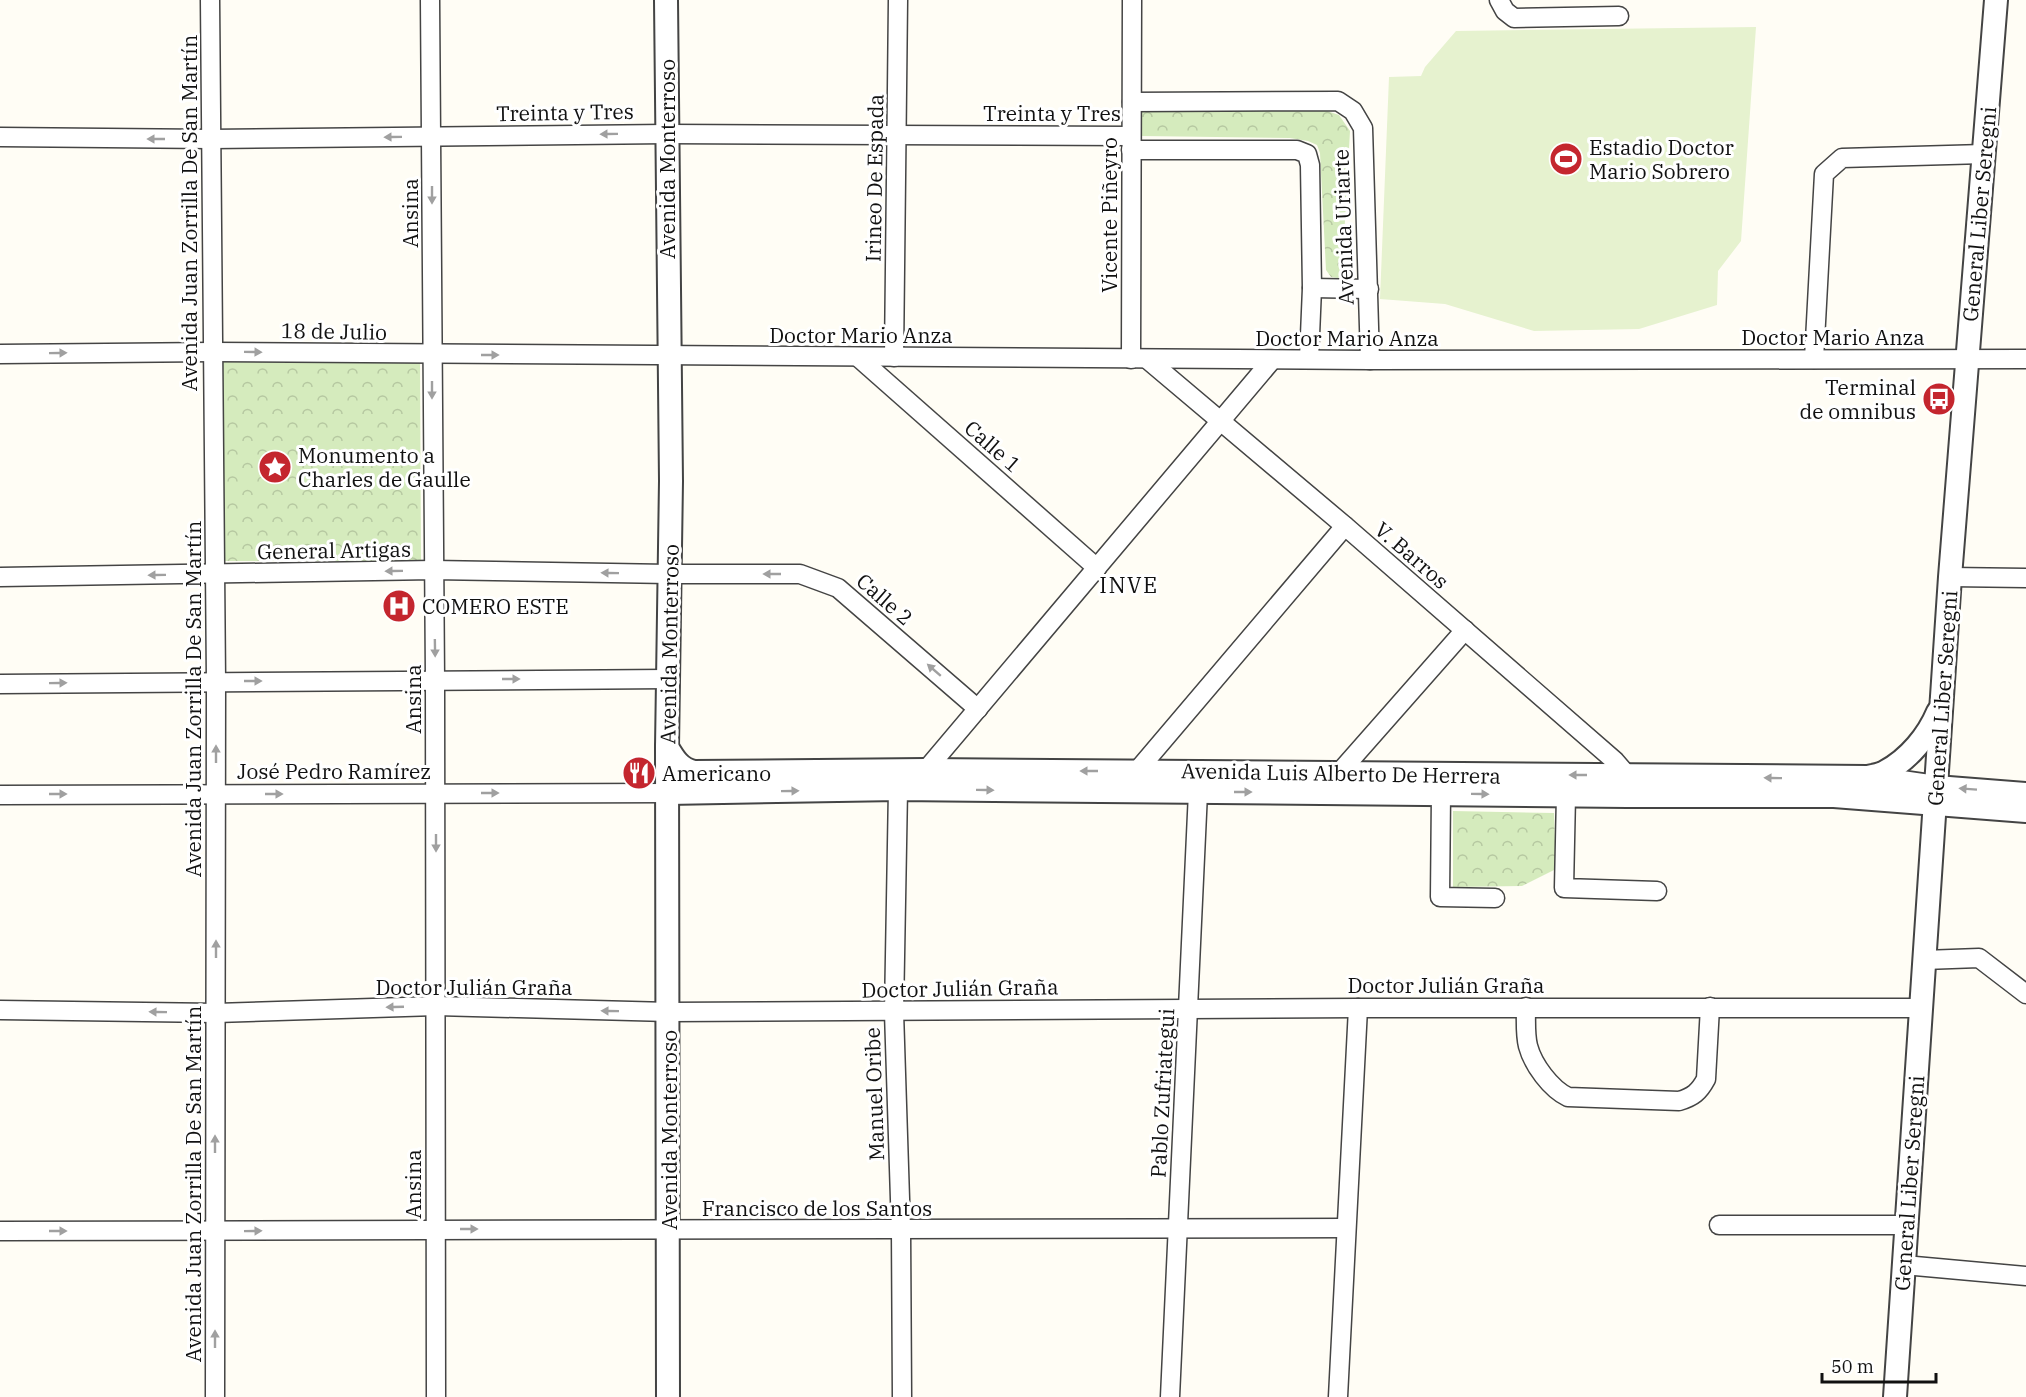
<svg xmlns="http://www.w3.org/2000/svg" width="2026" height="1397" font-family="'IBM Plex Serif',serif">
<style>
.park{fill:url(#park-crowns)}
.pitch{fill:#e6f2cf}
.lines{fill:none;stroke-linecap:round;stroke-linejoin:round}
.minor-casing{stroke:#444;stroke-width:21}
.tertiary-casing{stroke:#444;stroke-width:26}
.minor{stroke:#fff;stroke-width:18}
.tertiary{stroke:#fff;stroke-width:22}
.oneway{fill:#a0a0a0}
.labels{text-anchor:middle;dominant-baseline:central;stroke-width:6;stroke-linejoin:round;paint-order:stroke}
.street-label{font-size:21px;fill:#111;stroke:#fff}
.poi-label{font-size:21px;fill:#111;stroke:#fff;text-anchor:start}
.neighbourhood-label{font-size:22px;letter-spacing:1.5px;fill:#111;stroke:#fff}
</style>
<defs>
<pattern id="park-crowns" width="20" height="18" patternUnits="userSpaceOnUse" patternTransform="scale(1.5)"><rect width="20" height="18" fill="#d5ebbd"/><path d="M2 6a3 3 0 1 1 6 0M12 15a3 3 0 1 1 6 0" fill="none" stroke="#b6c8a1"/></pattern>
</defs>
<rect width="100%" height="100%" fill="#fffdf5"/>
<g class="park">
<path d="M 1141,110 L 1324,110 L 1339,115 L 1350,131 L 1342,274 L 1338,278 L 1331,277 L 1326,270 L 1320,153 L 1317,145 L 1308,141 L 1290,138 L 1141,136 Z"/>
<path d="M 220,359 L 420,361 L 421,561 L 223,561 Z"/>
<path d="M 1453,811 L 1554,813 L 1556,869 L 1522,886 L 1453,887 Z"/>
</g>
<path class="pitch" d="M 1756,27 L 1741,241 L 1718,271 L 1717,305 L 1639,329 L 1534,331 L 1445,304 L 1380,299 L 1389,77 L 1421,76 L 1425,67 L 1456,31 Z"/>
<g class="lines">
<defs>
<g id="minor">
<path d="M 210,0 L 216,681 L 215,1397"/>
<path d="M 430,0 L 435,680 L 436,1397"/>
<path d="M 1499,0 L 1505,11 L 1514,18 L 1619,16"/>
<path d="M 1132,102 L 1338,101 L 1353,111 L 1363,128 L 1370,360"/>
<path d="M 0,137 L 211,139 L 667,134 L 1131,136"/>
<path d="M 1131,150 L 1297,150 L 1307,154 L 1310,165 L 1312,288 L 1309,359"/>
<path d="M 1312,288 L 1369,289"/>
<path d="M 0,354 L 213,352 L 1370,360 L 2026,359"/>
<path d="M 894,357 L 898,0"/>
<path d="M 859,358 L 1097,568"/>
<path d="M 1131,359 L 1132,0"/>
<path d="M 1147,359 L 1345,526 L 1615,761 L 1627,775 L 1627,786"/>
<path d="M 1814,359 L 1824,174 L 1842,158 L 1984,154"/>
<path d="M 0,577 L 433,570 L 669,574 L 800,574 L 838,588 L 978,709"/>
<path d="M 1950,577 L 2026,578"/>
<path d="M 0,684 L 668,679"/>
<path d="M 1137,771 L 1345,526"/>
<path d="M 1338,781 L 1339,773 L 1465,630"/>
<path d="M 1441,794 L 1440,897 L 1495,898"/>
<path d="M 0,795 L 668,793"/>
<path d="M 1566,795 L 1564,888 L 1657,891"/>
<path d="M 1924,960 L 1979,958 L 2026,994"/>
<path d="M 1526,1007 C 1526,1020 1525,1034 1528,1046 C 1533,1065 1551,1089 1568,1097 L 1679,1101 C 1693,1097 1699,1092 1706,1079 L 1710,1007"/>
<path d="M 0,1010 L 216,1013 L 436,1006 L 669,1012 L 1358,1008 L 1920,1008"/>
<path d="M 1719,1225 L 1906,1225"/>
<path d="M 0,1231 L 1346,1228"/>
<path d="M 1904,1265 L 2026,1276"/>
<path d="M 902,1397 L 901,1230 L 894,1012 L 898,789 L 926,770 L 1272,360"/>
<path d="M 1170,1397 L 1198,792"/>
<path d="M 1338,1397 L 1358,1008"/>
</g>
<g id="tertiary">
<path d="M 666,0 L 671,481 L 667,747 L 668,1397"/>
<path d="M 667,747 C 674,759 680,769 694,772 L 926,770 L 1867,777 L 1936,787 L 2026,794"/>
<path d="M 1867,777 C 1873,776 1880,775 1885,772 C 1909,759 1928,736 1938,712"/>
<path d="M 668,793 L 898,789 L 1627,796 L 1834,796 L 2026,811"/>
<path d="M 1895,1397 L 1950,577 L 1996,0"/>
</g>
</defs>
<use href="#minor" class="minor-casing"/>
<use href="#tertiary" class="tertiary-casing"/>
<use href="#minor" class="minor"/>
<use href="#tertiary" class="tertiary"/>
</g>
<defs><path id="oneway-solid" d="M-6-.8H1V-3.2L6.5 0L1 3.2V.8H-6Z" transform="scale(1.5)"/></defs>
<g class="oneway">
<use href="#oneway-solid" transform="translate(609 134) rotate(179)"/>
<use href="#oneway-solid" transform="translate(393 137) rotate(179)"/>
<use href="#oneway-solid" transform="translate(156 139) rotate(-180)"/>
<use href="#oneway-solid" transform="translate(432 195) rotate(90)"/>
<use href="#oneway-solid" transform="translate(253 352) rotate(1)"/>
<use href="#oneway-solid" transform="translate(58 353) rotate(-1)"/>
<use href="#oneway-solid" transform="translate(490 355)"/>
<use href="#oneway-solid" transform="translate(432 390) rotate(90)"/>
<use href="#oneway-solid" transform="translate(394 571) rotate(179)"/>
<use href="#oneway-solid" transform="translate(610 573) rotate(-179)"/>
<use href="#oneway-solid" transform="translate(772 574) rotate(180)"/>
<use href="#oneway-solid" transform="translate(157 575) rotate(179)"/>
<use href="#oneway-solid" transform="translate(435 648) rotate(89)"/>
<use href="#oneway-solid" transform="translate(934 670) rotate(-139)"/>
<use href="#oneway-solid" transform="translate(511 679)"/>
<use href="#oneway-solid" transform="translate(253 681)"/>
<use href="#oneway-solid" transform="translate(58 683) rotate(-1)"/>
<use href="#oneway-solid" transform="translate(216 754) rotate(-90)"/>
<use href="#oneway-solid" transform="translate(1089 771) rotate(-180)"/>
<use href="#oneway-solid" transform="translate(1578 775) rotate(-180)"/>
<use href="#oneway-solid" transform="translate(1773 778) rotate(-179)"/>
<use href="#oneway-solid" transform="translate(1968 789) rotate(-176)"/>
<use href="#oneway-solid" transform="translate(985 790) rotate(1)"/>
<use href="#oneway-solid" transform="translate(790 791) rotate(-1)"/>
<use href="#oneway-solid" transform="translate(1243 792)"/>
<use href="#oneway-solid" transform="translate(490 793)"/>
<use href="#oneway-solid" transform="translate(58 794)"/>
<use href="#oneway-solid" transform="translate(274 794)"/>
<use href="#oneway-solid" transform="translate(1480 794) rotate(1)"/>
<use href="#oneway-solid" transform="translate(436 843) rotate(90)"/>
<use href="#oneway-solid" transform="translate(216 949) rotate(-90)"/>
<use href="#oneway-solid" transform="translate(395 1007) rotate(178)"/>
<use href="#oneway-solid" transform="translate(610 1011) rotate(-179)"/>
<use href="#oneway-solid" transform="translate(158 1012) rotate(-179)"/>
<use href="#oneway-solid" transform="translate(215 1144) rotate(-90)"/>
<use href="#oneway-solid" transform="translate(469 1229)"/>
<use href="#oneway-solid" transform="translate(58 1231)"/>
<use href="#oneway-solid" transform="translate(253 1231) rotate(-1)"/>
<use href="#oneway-solid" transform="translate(215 1339) rotate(-90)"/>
</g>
<defs>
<symbol id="stadium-disc" viewBox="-11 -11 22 22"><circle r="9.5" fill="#c4262e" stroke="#fff"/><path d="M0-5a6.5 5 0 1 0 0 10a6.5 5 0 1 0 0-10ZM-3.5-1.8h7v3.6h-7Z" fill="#fff"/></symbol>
<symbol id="bus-disc" viewBox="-11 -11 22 22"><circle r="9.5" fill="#c4262e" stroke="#fff"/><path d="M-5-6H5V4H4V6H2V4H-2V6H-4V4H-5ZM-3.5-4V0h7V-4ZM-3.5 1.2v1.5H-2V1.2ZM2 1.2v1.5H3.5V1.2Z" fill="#fff"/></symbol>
<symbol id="sight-disc" viewBox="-11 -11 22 22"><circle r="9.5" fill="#c4262e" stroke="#fff"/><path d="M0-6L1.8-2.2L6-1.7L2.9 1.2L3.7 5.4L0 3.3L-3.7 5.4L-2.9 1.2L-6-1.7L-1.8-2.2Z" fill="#fff"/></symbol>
<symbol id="hospital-disc" viewBox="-11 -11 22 22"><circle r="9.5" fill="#c4262e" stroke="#fff"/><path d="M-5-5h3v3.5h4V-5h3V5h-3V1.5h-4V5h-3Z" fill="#fff"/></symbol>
<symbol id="restaurant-disc" viewBox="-11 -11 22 22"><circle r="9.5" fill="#c4262e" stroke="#fff"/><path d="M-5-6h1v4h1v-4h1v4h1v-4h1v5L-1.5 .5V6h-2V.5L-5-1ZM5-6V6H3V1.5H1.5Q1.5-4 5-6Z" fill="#fff"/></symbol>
</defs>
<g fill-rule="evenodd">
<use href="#stadium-disc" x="1547" y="140" width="38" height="38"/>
<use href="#bus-disc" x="1920" y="380" width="38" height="38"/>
<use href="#sight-disc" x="256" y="448" width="38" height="38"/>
<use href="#hospital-disc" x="380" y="587" width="38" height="38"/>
<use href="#restaurant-disc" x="620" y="754" width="38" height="38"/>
</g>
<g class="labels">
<g class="street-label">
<text transform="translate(565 112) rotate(-1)">Treinta y Tres</text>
<text x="1052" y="113">Treinta y Tres</text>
<text transform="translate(667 159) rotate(-90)">Avenida Monterroso</text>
<text transform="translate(874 178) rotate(-89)">Irineo De Espada</text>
<text transform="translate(189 213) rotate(-90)">Avenida Juan Zorrilla De San Martín</text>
<text transform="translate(410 213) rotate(-90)">Ansina</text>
<text transform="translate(1979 214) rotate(-85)">General Liber Seregni</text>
<text transform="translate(1109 215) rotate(-90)">Vicente Piñeyro</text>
<text transform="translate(1343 227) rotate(-92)">Avenida Uriarte</text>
<text transform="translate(334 331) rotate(1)">18 de Julio</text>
<text x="861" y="335">Doctor Mario Anza</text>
<text x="1833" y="337">Doctor Mario Anza</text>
<text x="1347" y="338">Doctor Mario Anza</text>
<text transform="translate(993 446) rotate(41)">Calle 1</text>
<text transform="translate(334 550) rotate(-1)">General Artigas</text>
<text transform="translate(1412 555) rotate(41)">V. Barros</text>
<text transform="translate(885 599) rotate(41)">Calle 2</text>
<text transform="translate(669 644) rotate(-89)">Avenida Monterroso</text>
<text transform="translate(1942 698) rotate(-86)">General Liber Seregni</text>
<text transform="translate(193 699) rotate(-90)">Avenida Juan Zorrilla De San Martín</text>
<text transform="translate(413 699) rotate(-90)">Ansina</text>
<text x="334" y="771">José Pedro Ramírez</text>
<text transform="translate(1341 773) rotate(1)">Avenida Luis Alberto De Herrera</text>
<text x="1446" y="985">Doctor Julián Graña</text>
<text x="474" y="987">Doctor Julián Graña</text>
<text transform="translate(960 988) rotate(-1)">Doctor Julián Graña</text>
<text transform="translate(1162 1093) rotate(-87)">Pablo Zufriategui</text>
<text transform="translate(874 1094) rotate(-92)">Manuel Oribe</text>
<text transform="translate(669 1130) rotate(-90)">Avenida Monterroso</text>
<text transform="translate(1909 1183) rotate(-86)">General Liber Seregni</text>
<text transform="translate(193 1184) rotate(-90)">Avenida Juan Zorrilla De San Martín</text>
<text transform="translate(413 1184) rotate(-90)">Ansina</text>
<text x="817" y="1208">Francisco de los Santos</text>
</g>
<g class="poi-label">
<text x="1589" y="147">Estadio Doctor<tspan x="1589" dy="24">Mario Sobrero</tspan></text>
<text x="1916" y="387" text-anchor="end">Terminal<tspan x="1916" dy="24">de omnibus</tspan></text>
<text x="298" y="455">Monumento a<tspan x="298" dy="24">Charles de Gaulle</tspan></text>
<text x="422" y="606">COMERO ESTE</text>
<text x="662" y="773">Americano</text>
</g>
<g class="neighbourhood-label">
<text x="1129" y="584">INVE</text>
</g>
</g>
<path d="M1822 1373v9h114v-9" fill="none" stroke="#111111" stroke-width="3"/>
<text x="1831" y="1373" font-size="18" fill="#111111" stroke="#ffffff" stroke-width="4.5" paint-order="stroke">50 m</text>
</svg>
